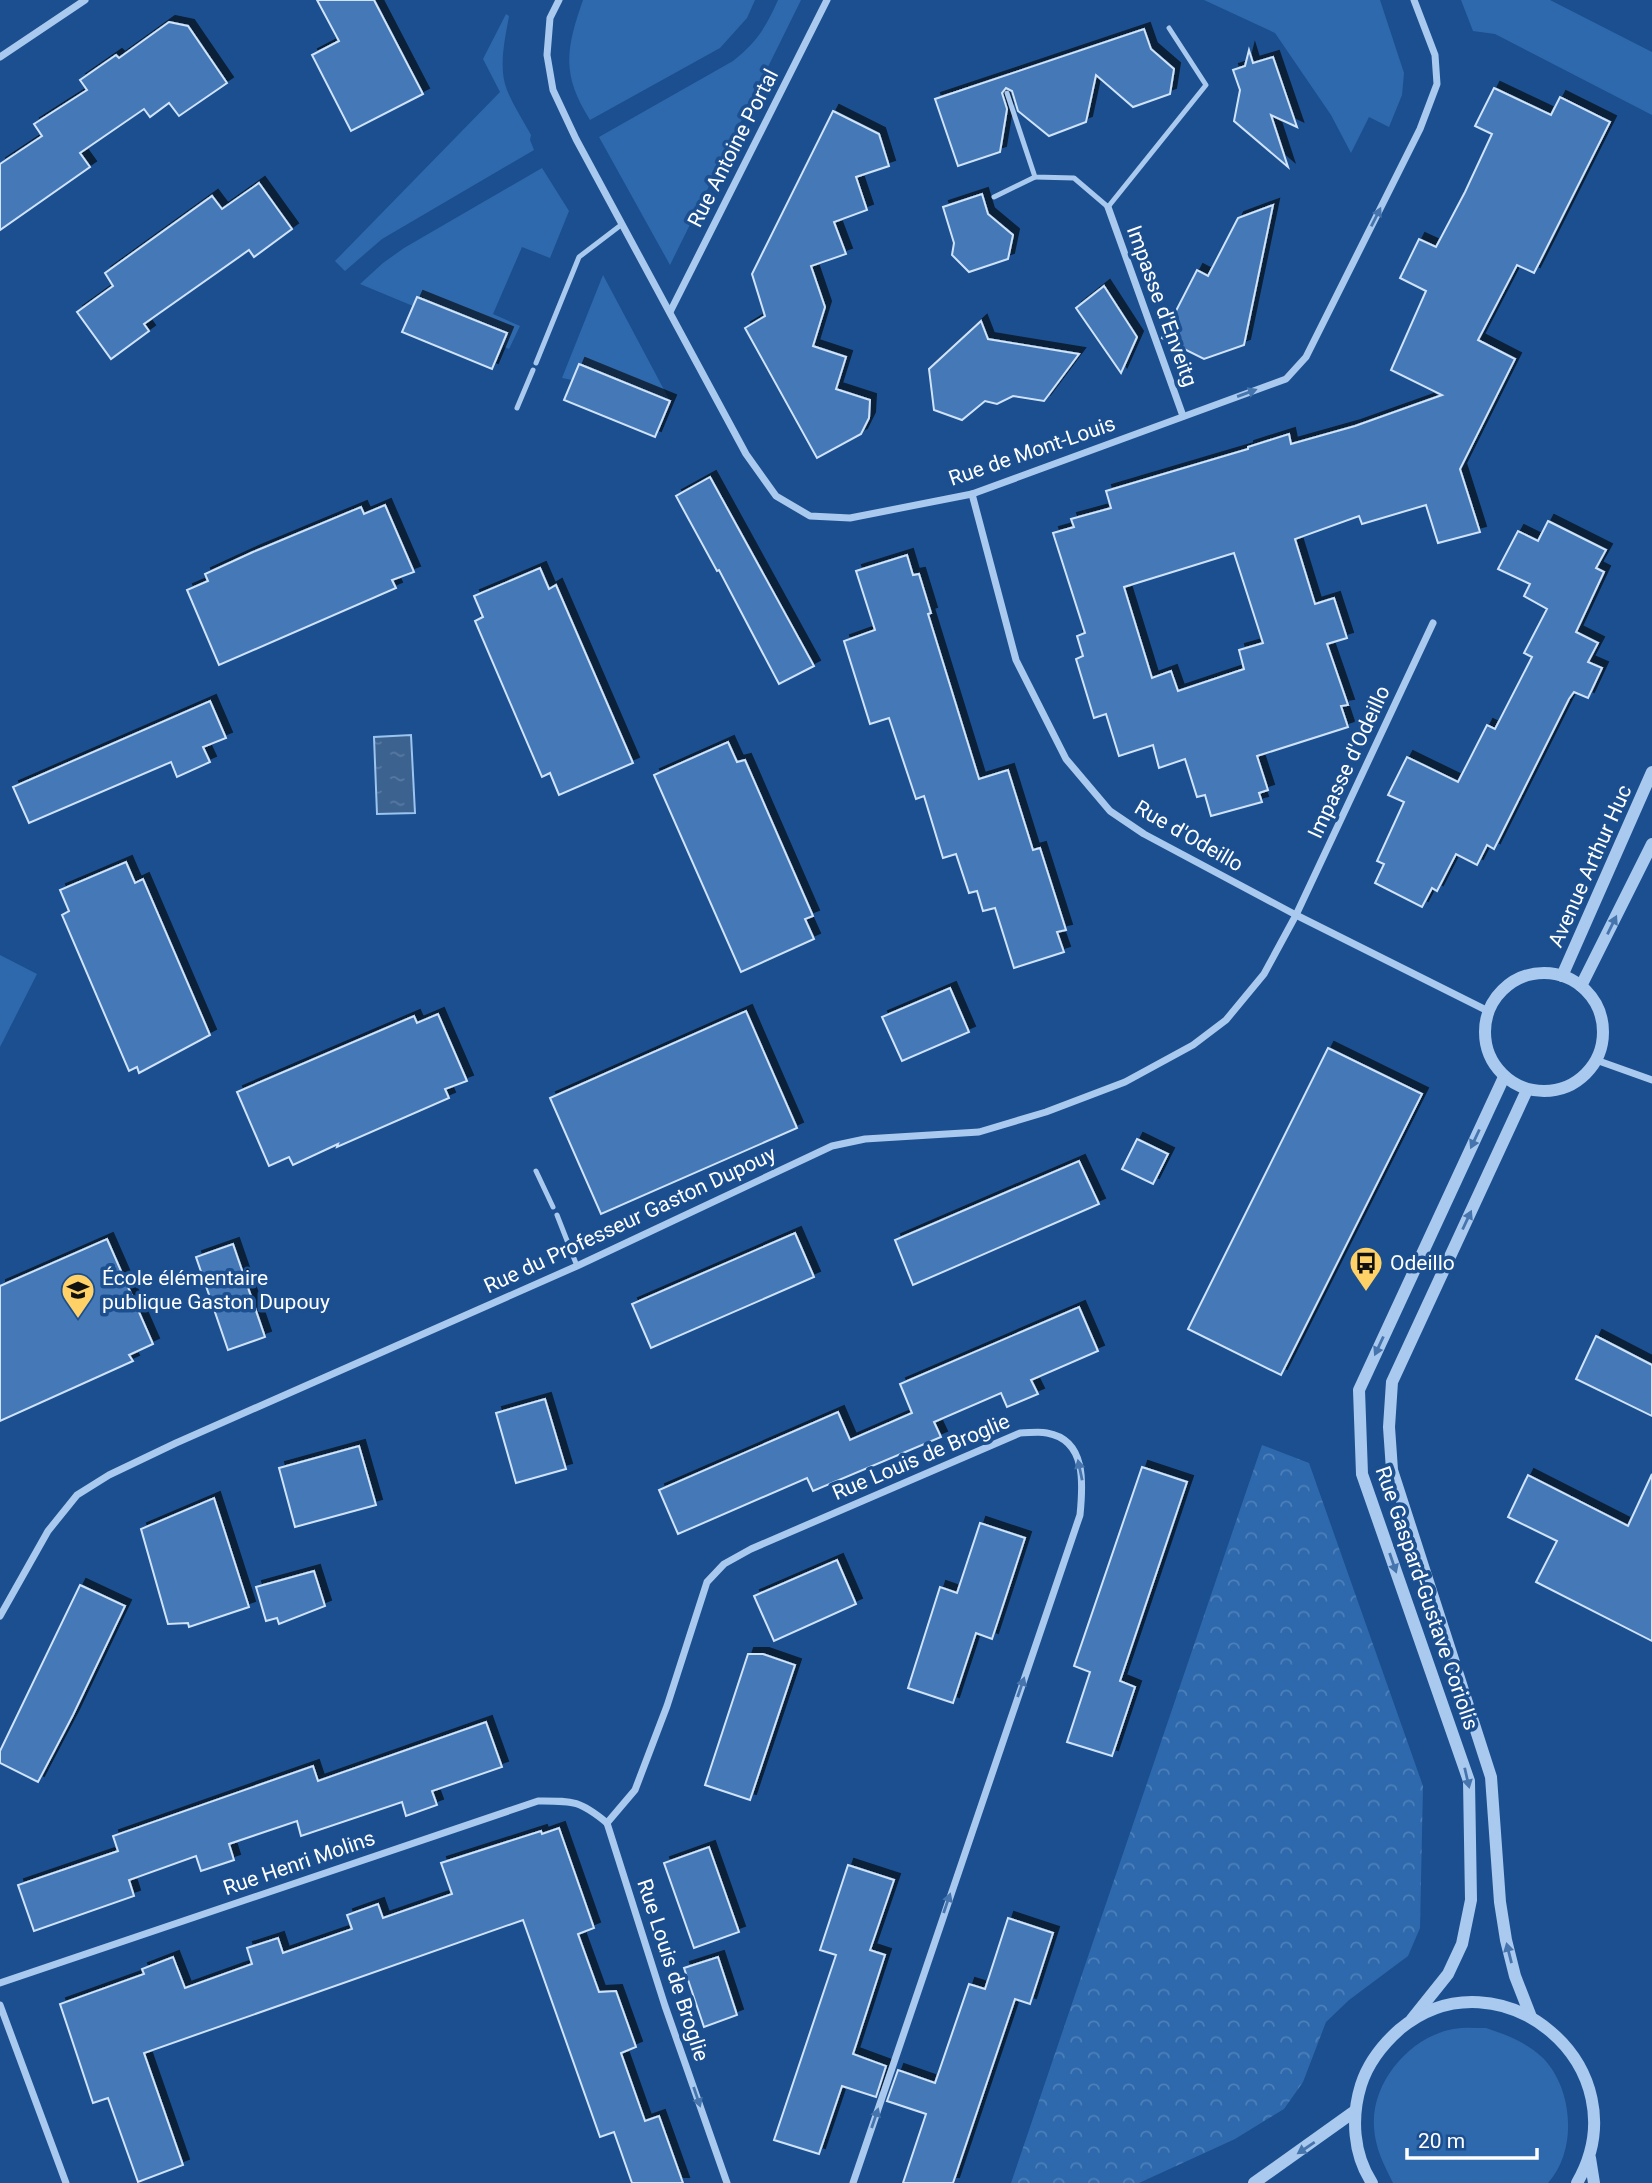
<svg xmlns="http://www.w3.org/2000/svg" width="1652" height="2183" font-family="Roboto,sans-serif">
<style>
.grass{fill:#2e69ad}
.park{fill:url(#park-crowns)}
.water{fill:url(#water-ripples);stroke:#9cc4f0;stroke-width:2}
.building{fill:#4478b7;stroke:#cfe3fa;stroke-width:2;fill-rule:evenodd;filter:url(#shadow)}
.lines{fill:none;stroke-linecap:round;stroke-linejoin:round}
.service{stroke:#a9c9ee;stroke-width:5}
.minor{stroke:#a9c9ee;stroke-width:7}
.tertiary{stroke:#a9c9ee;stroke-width:12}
.oneway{fill:#4674ac}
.labels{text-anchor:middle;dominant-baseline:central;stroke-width:7;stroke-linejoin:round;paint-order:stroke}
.street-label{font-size:21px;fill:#fff;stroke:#1b4f8f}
.poi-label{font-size:21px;fill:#fff;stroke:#1b4f8f;text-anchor:start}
</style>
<defs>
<pattern id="park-crowns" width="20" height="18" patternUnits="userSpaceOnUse" patternTransform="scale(1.75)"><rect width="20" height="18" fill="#2e69ad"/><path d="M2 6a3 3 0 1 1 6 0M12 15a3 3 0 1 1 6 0" fill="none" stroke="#4d80b9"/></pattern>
<pattern id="water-ripples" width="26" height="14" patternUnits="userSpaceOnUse" patternTransform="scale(1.75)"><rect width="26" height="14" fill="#3c6290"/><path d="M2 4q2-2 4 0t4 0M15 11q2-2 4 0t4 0" fill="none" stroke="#597aa1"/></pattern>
<filter id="shadow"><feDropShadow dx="6" dy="-6" stdDeviation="0" flood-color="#0009"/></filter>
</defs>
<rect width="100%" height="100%" fill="#1b4f8f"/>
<g class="grass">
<path d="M 583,0 L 755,0 L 747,18 L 720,48 L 590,120 C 561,74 566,49 583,0 Z"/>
<path d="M 778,0 L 801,0 L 670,265 L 599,137 L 733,61 C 757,42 766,27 778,0 Z"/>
<path d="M 1204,0 L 1380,0 L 1404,73 L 1402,95 L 1389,127 L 1369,117 L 1351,153 L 1331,115 L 1275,33 Z"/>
<path d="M 1461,0 L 1550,0 L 1652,52 L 1652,115 L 1495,34 L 1473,31 Z"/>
<path d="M 506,14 L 509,16 C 505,39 498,68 507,90 C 513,105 523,120 531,135 L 530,140 L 534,150 L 382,239 L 345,271 L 335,261 L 500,92 L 483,59 Z"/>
<path d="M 542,168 L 569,211 L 550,258 L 522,247 L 493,314 L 520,326 L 509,349 L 502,346 L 507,333 L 417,297 L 413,306 L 360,284 L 383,263 L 404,248 Z"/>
<path d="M 603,275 L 670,401 L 579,364 L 572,380 L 562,378 Z"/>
<path d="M 0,955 L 37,974 L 0,1047 Z"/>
<path d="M 1486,2028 C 1507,2035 1526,2042 1543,2058 C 1573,2089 1578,2150 1548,2183 L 1393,2183 C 1384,2165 1375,2148 1374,2127 C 1371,2082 1410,2037 1453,2029 C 1464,2027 1475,2028 1486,2028 Z"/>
</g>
<path class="park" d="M 1262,1445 L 1309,1463 L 1423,1786 L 1420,1928 L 1408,1956 L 1349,2000 L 1326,2022 L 1303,2082 L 1284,2109 L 1235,2139 L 1139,2183 L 1011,2183 Z"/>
<path class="water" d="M 411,735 L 415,813 L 377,814 L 374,737 Z"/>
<g class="building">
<path d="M 317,0 L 374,0 L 423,94 L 351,131 L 312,55 L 339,41 Z"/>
<path d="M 169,22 L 188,26 L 227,83 L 179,116 L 169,103 L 150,117 L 144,109 L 80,153 L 90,167 L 0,230 L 0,164 L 42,136 L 34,124 L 87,90 L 80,80 L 116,55 L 119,58 Z"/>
<path d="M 1144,29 L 1151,49 L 1174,69 L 1170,94 L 1133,107 L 1096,75 L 1086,122 L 1049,136 L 1018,111 L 1012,91 L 1006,88 L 1002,93 L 1007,109 L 1000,152 L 958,166 L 935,99 Z"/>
<path d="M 1249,50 L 1253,63 L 1273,57 L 1297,127 L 1271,115 L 1288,167 L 1234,121 L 1240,90 L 1233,70 L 1245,66 Z"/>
<path d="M 1494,88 L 1551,115 L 1560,97 L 1610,122 L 1534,273 L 1517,265 L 1478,340 L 1515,359 L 1460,469 L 1480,532 L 1438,543 L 1426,505 L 1362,524 L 1359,516 L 1295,539 L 1315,604 L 1334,598 L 1347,638 L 1327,644 L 1348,705 L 1341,706 L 1348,727 L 1257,756 L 1268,790 L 1259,793 L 1262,802 L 1211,816 L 1205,795 L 1197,797 L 1185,759 L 1159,768 L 1153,745 L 1119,756 L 1106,714 L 1094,718 L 1076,659 L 1083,656 L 1077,636 L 1085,633 L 1053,533 L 1074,527 L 1071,519 L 1111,508 L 1106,491 L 1248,449 L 1248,447 L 1289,434 L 1291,444 L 1355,426 L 1442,395 L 1391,370 L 1426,291 L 1400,278 L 1419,239 L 1436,247 L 1465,192 L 1492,134 L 1475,126 ZM 1234,553 L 1263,643 L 1239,650 L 1244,669 L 1178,691 L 1171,671 L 1152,678 L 1124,587 Z"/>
<path d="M 833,111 L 879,134 L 889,166 L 856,177 L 867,210 L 834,222 L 846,254 L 811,266 L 825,307 L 813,346 L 846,357 L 836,389 L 870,400 L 869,418 L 861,434 L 817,458 L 745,328 L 765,316 L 752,274 Z"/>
<path d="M 259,183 L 292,229 L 254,257 L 249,250 L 144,324 L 149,331 L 111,359 L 77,312 L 113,286 L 105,273 L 212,196 L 222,209 Z"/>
<path d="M 982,194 L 988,214 L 1013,235 L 1008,259 L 969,272 L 952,255 L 954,243 L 943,207 Z"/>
<path d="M 1273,205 L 1244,345 L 1204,359 L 1162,338 L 1197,270 L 1208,276 L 1238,218 Z"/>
<path d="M 1104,286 L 1137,337 L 1121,373 L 1076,308 Z"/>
<path d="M 417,297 L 507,333 L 492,369 L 402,332 Z"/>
<path d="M 981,321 L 988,339 L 1079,354 L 1044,401 L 1013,396 L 997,404 L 985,401 L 962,420 L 934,410 L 929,369 Z"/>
<path d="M 579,364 L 670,401 L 655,437 L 564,400 Z"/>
<path d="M 710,477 L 814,666 L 779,684 L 719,570 L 717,571 L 676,496 Z"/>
<path d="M 385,505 L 414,572 L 392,580 L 396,588 L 219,665 L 187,590 L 208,581 L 205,574 L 253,552 L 361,507 L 364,514 Z"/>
<path d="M 1548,521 L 1606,550 L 1596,568 L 1604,572 L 1576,632 L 1598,643 L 1588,662 L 1602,668 L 1588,698 L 1574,692 L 1569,699 L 1494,849 L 1487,845 L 1477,865 L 1456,854 L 1437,891 L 1432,888 L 1422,907 L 1375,883 L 1384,864 L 1377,861 L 1404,802 L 1388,795 L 1407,757 L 1458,782 L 1487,725 L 1495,729 L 1532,657 L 1524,653 L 1547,609 L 1524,596 L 1530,584 L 1498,569 L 1518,531 L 1538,541 Z"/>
<path d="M 907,555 L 913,575 L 919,574 L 931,613 L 928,614 L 979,779 L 1008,770 L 1033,850 L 1040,848 L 1066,930 L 1057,932 L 1064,952 L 1014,968 L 995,908 L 983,911 L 977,891 L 969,893 L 956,854 L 943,858 L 924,796 L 916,799 L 889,718 L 870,724 L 844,641 L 875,630 L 856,571 Z"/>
<path d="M 540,568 L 549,589 L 556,585 L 633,763 L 559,795 L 550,773 L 542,777 L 475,621 L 483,617 L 474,596 Z"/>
<path d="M 210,701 L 226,738 L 203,747 L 210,762 L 177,777 L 171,762 L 29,823 L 13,787 Z"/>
<path d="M 728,742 L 737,762 L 745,760 L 813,916 L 805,919 L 814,939 L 741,972 L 654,775 Z"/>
<path d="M 126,862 L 135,883 L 143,879 L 210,1035 L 139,1073 L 137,1067 L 129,1071 L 62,915 L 69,911 L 60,890 Z"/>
<path d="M 950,988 L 969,1032 L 902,1061 L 882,1017 Z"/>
<path d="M 746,1011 L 797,1128 L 601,1214 L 550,1098 Z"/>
<path d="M 438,1014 L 467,1081 L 445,1089 L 449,1098 L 337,1147 L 338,1144 L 293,1165 L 289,1157 L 269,1166 L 237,1092 L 414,1016 L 417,1023 Z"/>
<path d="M 1328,1048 L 1422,1094 L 1281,1375 L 1188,1329 Z"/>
<path d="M 1137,1139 L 1168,1154 L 1153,1184 L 1122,1169 Z"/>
<path d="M 1079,1161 L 1099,1204 L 913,1285 L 895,1240 Z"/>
<path d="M 795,1233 L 814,1277 L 651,1348 L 632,1304 Z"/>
<path d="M 107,1239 L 153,1344 L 129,1355 L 133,1361 L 0,1421 L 0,1286 Z"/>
<path d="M 233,1244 L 265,1337 L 228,1350 L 196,1257 Z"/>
<path d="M 1079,1307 L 1098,1351 L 1031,1380 L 1038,1394 L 1007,1407 L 1001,1393 L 934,1422 L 941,1437 L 813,1491 L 807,1478 L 678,1534 L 659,1490 L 838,1412 L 850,1440 L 912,1413 L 900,1384 Z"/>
<path d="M 1596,1336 L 1652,1365 L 1652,1416 L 1576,1379 Z"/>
<path d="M 545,1399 L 566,1469 L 516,1483 L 496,1413 Z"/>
<path d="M 359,1446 L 376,1505 L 295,1527 L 279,1468 Z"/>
<path d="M 1142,1467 L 1187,1482 L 1120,1681 L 1135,1687 L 1112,1756 L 1067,1742 L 1090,1672 L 1074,1666 Z"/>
<path d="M 1652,1474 L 1652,1641 L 1536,1582 L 1557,1541 L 1508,1517 L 1528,1475 L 1628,1526 Z"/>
<path d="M 214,1498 L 249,1607 L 189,1627 L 188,1623 L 168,1624 L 141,1529 Z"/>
<path d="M 980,1523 L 1025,1538 L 992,1639 L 976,1633 L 953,1703 L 908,1688 L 940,1587 L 957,1593 Z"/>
<path d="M 837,1560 L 856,1604 L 774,1641 L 754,1596 Z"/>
<path d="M 314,1571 L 325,1606 L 279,1624 L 277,1618 L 266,1621 L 256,1587 Z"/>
<path d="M 80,1585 L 125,1606 L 73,1715 L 38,1782 L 0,1763 L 0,1751 Z"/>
<path d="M 748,1654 L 763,1654 L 795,1665 L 750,1800 L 705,1785 Z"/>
<path d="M 486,1722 L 502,1767 L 432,1791 L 437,1805 L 406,1816 L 402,1802 L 301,1836 L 297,1821 L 229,1844 L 234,1860 L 201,1871 L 196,1856 L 129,1880 L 134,1896 L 34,1931 L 18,1885 L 118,1851 L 113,1836 L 313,1766 L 318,1781 Z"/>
<path d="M 559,1828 L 594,1928 L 578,1934 L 599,1992 L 616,1991 L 636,2047 L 621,2053 L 645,2121 L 659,2116 L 683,2183 L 632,2183 L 614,2132 L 600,2137 L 523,1920 L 144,2053 L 183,2165 L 138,2182 L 108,2098 L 93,2103 L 60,2004 L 144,1974 L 142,1969 L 173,1957 L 185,1988 L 252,1964 L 247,1948 L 278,1938 L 283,1953 L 352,1929 L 347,1915 L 378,1904 L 383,1918 L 452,1894 L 441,1863 L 541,1831 L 542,1834 Z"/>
<path d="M 709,1847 L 739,1932 L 694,1948 L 664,1863 Z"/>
<path d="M 848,1865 L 894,1880 L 870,1950 L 885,1955 L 853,2054 L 886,2066 L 876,2097 L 842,2086 L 819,2154 L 774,2140 L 836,1955 L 820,1950 Z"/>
<path d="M 1008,1918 L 1053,1933 L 1030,2004 L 1015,1999 L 953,2183 L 903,2183 L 926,2114 L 887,2101 L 898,2070 L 935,2083 L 969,1984 L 985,1989 Z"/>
<path d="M 718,1957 L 737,2015 L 704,2027 L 684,1968 Z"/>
</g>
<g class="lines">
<g class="service">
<path d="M 1007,93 L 1035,177 L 1074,178 L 1108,207 L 1206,85 L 1169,28"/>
<path d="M 994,197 L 1035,177"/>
<path d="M 536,363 L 579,257 L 621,225"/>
<path d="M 517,408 L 533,370"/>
<path d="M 536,1171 L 553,1207"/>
<path d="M 557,1215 L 577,1266"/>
</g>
<g class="minor">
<path d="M 559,0 L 550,18 L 547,55 L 553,90 L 576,139 L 746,454 L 776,496 L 810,516 L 850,518 L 972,494 L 1286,379 L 1306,357 L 1420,129 L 1437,84 L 1435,55 L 1414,0"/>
<path d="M 0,57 L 85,0"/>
<path d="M 1108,207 L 1183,416"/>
<path d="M 670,312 L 827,0"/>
<path d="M 972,494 L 1016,660 L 1066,759 L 1110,811 L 1144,834 L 1296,915 L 1488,1011"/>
<path d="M 1596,1060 L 1652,1080"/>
<path d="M 0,1616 L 48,1531 L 77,1495 L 109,1475 L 176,1443 L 577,1266 L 832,1146 L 865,1139 L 979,1132 L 1046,1112 L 1125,1082 L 1193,1045 L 1226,1020 L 1264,974 L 1296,915 L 1433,623"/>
<path d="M 607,1823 L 635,1790 L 667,1706 L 707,1582 L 724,1564 L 751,1549 L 1020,1433 C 1029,1433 1039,1431 1047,1433 C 1087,1440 1083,1485 1080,1515 L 853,2183"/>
<path d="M 607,1823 L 665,2006 L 727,2183"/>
<path d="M 0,1983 L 538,1801 C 573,1801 579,1800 607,1823"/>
<path d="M 0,2005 L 66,2183"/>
</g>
<g class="tertiary">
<circle cx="1544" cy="1032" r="59"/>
<path d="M 1562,976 L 1652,772"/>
<path d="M 1581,986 L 1652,844"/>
<path d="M 1527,1090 L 1392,1382 L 1389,1427 L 1392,1470 L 1491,1777 L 1500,1902 L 1506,1940 L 1515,1976 L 1531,2017"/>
<path d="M 1412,2019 L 1448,1974 L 1462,1944 L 1471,1900 L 1469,1781 L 1362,1474 L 1359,1390 L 1504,1077"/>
<path d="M 1590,2158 L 1594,2183"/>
<path d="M 1254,2183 L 1355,2111"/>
<path d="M 1372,2183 C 1353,2154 1351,2117 1361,2085 C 1368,2063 1383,2044 1400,2029 C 1499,1947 1644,2067 1577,2183"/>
</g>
</g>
<defs><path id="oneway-solid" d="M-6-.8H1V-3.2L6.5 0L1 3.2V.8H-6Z" transform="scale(1.75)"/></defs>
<g class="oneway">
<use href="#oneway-solid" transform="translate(1376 217) rotate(-63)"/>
<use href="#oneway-solid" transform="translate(1247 393) rotate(-20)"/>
<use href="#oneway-solid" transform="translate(1612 925) rotate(-64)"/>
<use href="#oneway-solid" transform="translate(1475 1139) rotate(115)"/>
<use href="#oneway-solid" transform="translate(1467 1220) rotate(-65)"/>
<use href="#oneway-solid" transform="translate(1379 1346) rotate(115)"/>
<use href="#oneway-solid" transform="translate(1080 1470) rotate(-102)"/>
<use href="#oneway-solid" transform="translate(1393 1563) rotate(71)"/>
<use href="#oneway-solid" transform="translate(1021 1687) rotate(-71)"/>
<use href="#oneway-solid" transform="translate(1467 1778) rotate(77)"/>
<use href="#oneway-solid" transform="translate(947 1903) rotate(-71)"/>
<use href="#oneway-solid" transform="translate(1509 1953) rotate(-104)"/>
<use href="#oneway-solid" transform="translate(697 2097) rotate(71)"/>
<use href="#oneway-solid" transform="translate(875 2118) rotate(-71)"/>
<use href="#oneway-solid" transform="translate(1306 2148) rotate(146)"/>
</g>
<defs>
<symbol id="bus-pin" viewBox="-11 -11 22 30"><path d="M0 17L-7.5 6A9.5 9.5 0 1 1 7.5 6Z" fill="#ffd166" stroke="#1b4f8f"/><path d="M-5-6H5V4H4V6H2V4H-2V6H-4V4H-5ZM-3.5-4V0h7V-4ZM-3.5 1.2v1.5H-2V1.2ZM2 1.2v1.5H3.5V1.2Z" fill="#111"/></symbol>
<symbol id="school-pin" viewBox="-11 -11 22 30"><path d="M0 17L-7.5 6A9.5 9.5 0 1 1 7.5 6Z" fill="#ffd166" stroke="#1b4f8f"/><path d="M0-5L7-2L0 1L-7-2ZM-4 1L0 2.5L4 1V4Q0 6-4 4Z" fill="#111"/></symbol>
</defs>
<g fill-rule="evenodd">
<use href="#bus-pin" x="1347" y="1244" width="38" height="52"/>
<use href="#school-pin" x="59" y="1271" width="38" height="52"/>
</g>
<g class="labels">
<g class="street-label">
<text transform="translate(733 148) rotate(-63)">Rue Antoine Portal</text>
<text transform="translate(1162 306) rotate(70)">Impasse d'Enveitg</text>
<text transform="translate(1032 451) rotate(-19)">Rue de Mont-Louis</text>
<text transform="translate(1349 762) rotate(-65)">Impasse d'Odeillo</text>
<text transform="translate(1189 836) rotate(30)">Rue d'Odeillo</text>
<text transform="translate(1590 866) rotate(-66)">Avenue Arthur Huc</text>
<text transform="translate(630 1220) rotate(-25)">Rue du Professeur Gaston Dupouy</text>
<text transform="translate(921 1457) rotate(-23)">Rue Louis de Broglie</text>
<text transform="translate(1427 1598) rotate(71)">Rue Gaspard-Gustave Coriolis</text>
<text transform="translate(299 1863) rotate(-19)">Rue Henri Molins</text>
<text transform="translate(673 1970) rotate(72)">Rue Louis de Broglie</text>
</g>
<g class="poi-label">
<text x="1390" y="1263">Odeillo</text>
<text x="102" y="1278">École élémentaire<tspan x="102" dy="24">publique Gaston Dupouy</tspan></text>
</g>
</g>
<path d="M1407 2148v10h130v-10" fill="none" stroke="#ffffff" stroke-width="3.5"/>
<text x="1418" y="2148" font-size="21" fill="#ffffff" stroke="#1b4f8f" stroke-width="5" paint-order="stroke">20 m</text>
</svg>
